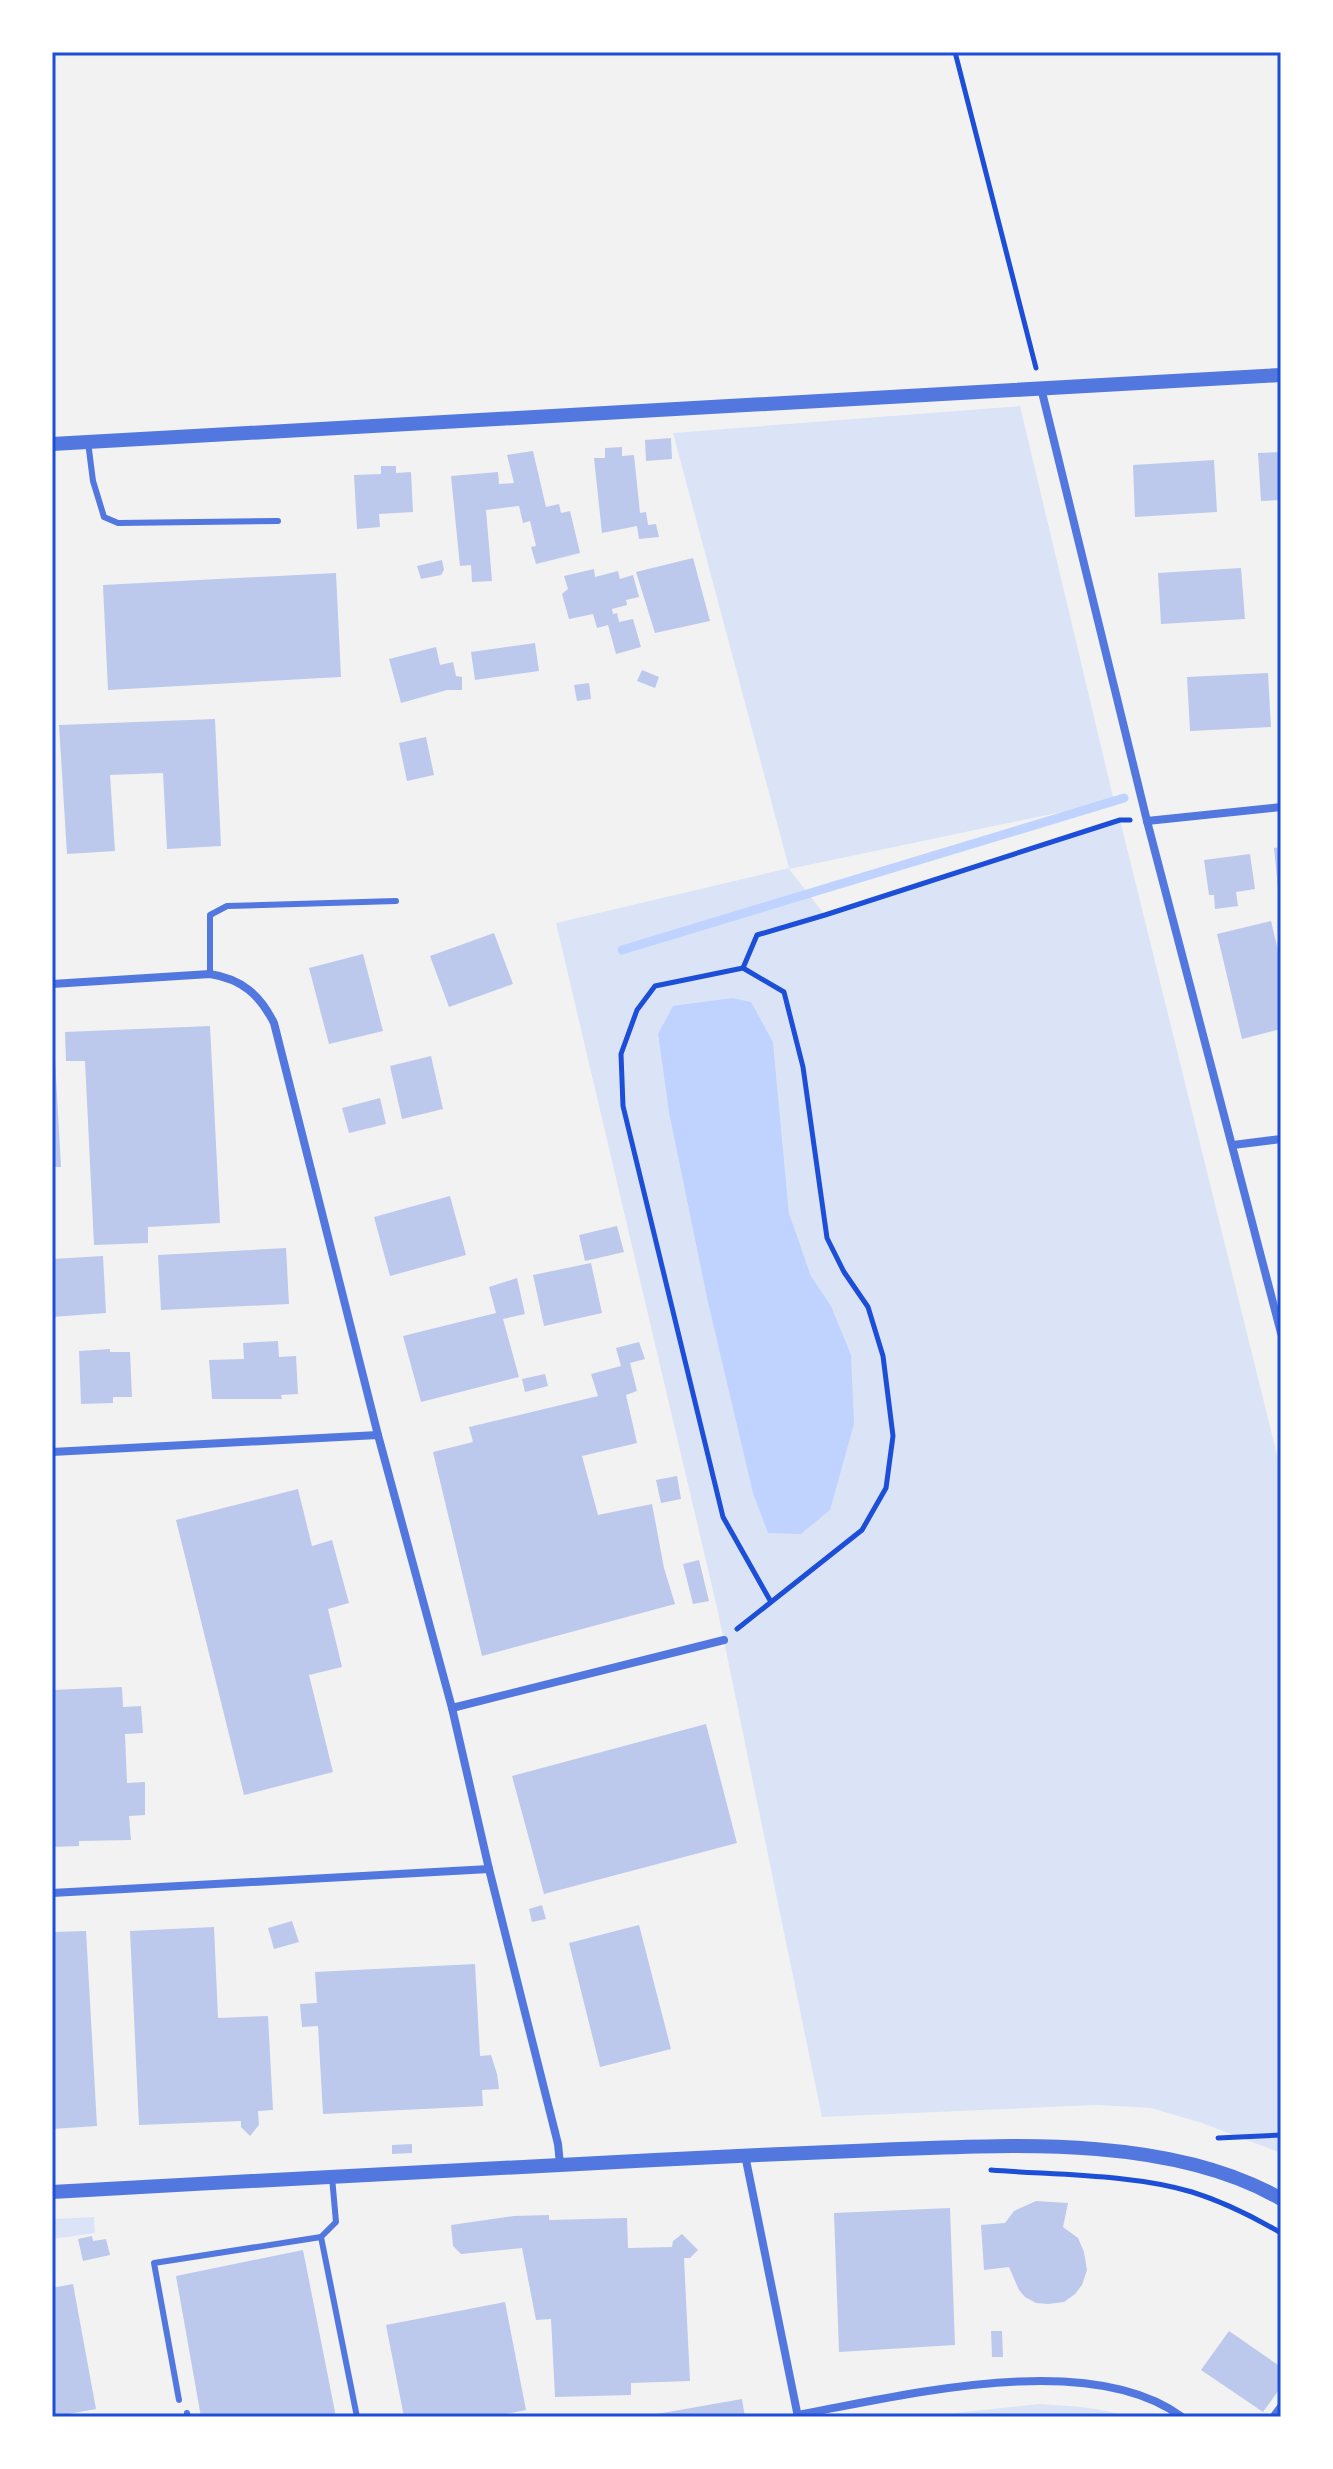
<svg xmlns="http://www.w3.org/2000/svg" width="1333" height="2469" font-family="'Open Sans',sans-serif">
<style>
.green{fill:#dbe4f7;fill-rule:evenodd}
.water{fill:#bfd3fe}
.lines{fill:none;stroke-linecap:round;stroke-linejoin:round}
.stream{stroke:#bfd3fe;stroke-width:9}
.building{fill:#bdc9ec}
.path{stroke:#1d4ed8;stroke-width:5}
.service{stroke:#5277de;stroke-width:6}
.minor{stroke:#5277de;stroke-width:8}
.tertiary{stroke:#5277de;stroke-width:14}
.neatline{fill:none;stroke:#1d4ed8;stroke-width:3}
</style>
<rect width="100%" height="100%" fill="#f2f2f2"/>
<g class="green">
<path d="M 1020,406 L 1114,801 L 789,869 L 825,915 L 1120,820 L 1281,1471 L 1281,2153 L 1202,2123 L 1151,2108 L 1095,2105 L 822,2117 L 718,1612 L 556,923 L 789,868 L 673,433 ZM 658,1034 L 773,1042 L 789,1213 L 811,1276 L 831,1306 L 707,1298 L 669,1113 Z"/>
<path d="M 94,2217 L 95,2233 L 52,2239 L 52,2219 Z"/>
<path d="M 1040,2404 C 1069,2406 1100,2407 1128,2417 L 918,2417 Z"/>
</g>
<path class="water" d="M 732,998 L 751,1002 L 773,1042 L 789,1213 L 811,1276 L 831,1306 L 851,1355 L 854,1424 L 830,1510 L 801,1534 L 768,1533 L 753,1493 L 707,1298 L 669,1113 L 658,1034 L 673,1006 Z"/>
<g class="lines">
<path class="stream" d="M 622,950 L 1124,798"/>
</g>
<g class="building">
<path d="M 671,438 L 672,459 L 646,461 L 645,440 Z"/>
<path d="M 622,447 L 622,456 L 634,455 L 640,513 L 646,512 L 648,525 L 656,524 L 659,537 L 639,539 L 637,526 L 602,533 L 594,458 L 605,458 L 605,448 Z"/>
<path d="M 533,451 L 546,507 L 559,504 L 561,513 L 570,511 L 580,553 L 536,564 L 531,547 L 536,546 L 530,521 L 523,523 L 519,506 L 486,510 L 492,581 L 472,582 L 471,565 L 460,566 L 451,476 L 498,472 L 499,484 L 514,483 L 507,455 Z"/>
<path d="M 1281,452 L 1281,500 L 1261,501 L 1258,453 Z"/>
<path d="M 1214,460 L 1217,512 L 1135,517 L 1133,465 Z"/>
<path d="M 381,466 L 396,466 L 396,473 L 411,472 L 413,512 L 379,514 L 380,527 L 357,529 L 354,475 L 381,474 Z"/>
<path d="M 693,558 L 710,621 L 655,633 L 636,572 Z"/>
<path d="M 442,560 L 444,570 L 441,575 L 421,579 L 417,566 Z"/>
<path d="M 1241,568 L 1245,619 L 1161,624 L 1158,573 Z"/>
<path d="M 594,569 L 595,577 L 618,571 L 620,579 L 633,575 L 639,597 L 626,600 L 627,605 L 612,609 L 613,614 L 617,613 L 619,622 L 633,619 L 641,647 L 616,654 L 608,625 L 597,628 L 593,614 L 569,619 L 562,594 L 568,589 L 564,576 Z"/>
<path d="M 336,573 L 341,677 L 108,690 L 103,585 Z"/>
<path d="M 535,643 L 539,671 L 475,680 L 471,652 Z"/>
<path d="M 436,647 L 440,665 L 453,662 L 456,676 L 462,677 L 462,690 L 447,690 L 401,703 L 389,659 Z"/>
<path d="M 642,670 L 659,677 L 655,688 L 637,681 Z"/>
<path d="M 1268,673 L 1271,727 L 1190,731 L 1187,677 Z"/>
<path d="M 589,683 L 591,699 L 577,701 L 574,685 Z"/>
<path d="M 215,719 L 221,846 L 167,849 L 163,773 L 110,775 L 115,851 L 67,854 L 59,725 Z"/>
<path d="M 426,737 L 434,775 L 407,781 L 399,743 Z"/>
<path d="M 1281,847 L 1281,898 L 1279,898 L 1274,848 Z"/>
<path d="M 1250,854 L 1255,889 L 1236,892 L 1238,906 L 1215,909 L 1214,895 L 1209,895 L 1204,860 Z"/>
<path d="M 1271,921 L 1281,963 L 1281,1029 L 1242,1039 L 1217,934 Z"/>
<path d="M 494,933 L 513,984 L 449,1007 L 430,956 Z"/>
<path d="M 363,954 L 383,1031 L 329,1044 L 309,968 Z"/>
<path d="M 210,1026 L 220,1223 L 148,1227 L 148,1243 L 94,1245 L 85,1061 L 66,1061 L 65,1032 Z"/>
<path d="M 431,1056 L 443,1109 L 402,1119 L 390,1066 Z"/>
<path d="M 52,1059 L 55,1059 L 61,1167 L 52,1167 Z"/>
<path d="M 380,1098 L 386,1124 L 349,1133 L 342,1108 Z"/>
<path d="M 450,1196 L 466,1255 L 390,1276 L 374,1217 Z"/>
<path d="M 617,1226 L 624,1252 L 585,1261 L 579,1235 Z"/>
<path d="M 286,1248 L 289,1304 L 161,1310 L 158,1255 Z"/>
<path d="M 103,1256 L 106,1313 L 52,1317 L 52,1259 Z"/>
<path d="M 591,1263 L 602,1313 L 544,1326 L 533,1275 Z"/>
<path d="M 517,1278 L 525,1314 L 503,1319 L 519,1377 L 421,1402 L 403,1336 L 496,1313 L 489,1287 Z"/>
<path d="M 278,1341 L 279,1357 L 296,1356 L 298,1394 L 281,1395 L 282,1399 L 212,1399 L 209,1360 L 244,1359 L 243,1343 Z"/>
<path d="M 639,1342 L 645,1359 L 630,1363 L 637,1391 L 626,1395 L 637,1443 L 582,1456 L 598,1515 L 652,1504 L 664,1568 L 675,1604 L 482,1656 L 433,1452 L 473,1442 L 469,1427 L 598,1396 L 591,1374 L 621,1366 L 616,1348 Z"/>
<path d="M 110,1349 L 110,1352 L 130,1352 L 132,1397 L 113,1397 L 113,1403 L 81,1404 L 79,1351 Z"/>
<path d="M 545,1374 L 548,1386 L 525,1392 L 522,1379 Z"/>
<path d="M 677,1476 L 681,1499 L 661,1503 L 656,1480 Z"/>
<path d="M 298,1489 L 312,1546 L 332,1540 L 349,1603 L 328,1609 L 342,1667 L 309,1675 L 333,1772 L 244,1795 L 176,1520 Z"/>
<path d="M 699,1560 L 709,1601 L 693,1604 L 683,1564 Z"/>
<path d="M 122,1687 L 123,1707 L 141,1706 L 143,1733 L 125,1734 L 127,1783 L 145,1782 L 145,1815 L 129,1816 L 131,1840 L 79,1841 L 79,1846 L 52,1847 L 52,1690 Z"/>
<path d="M 706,1724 L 737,1843 L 544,1894 L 512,1776 Z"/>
<path d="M 542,1905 L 546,1919 L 532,1922 L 529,1909 Z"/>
<path d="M 292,1921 L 299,1942 L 274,1949 L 268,1928 Z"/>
<path d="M 639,1925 L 671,2049 L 600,2067 L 569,1943 Z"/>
<path d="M 214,1927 L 218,2018 L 268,2016 L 273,2110 L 258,2111 L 259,2125 L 250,2136 L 241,2127 L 241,2121 L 139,2125 L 130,1931 Z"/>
<path d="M 86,1931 L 97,2126 L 52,2129 L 52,1932 Z"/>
<path d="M 475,1964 L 480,2056 L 491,2055 L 497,2074 L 499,2089 L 482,2090 L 483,2106 L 323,2114 L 318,2026 L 302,2027 L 300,2004 L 317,2003 L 315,1972 Z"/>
<path d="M 412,2144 L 412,2153 L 392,2154 L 392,2145 Z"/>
<path d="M 1036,2201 L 1068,2203 L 1063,2227 L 1078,2238 L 1084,2252 L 1087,2270 L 1082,2285 L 1075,2294 L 1064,2302 L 1048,2304 L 1036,2303 L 1025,2297 L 1019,2290 L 1009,2267 L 984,2270 L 981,2225 L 1005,2223 L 1014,2211 Z"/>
<path d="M 950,2208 L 955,2345 L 839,2352 L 834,2213 Z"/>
<path d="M 549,2215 L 549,2220 L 627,2218 L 628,2248 L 672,2247 L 673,2241 L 682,2234 L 698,2250 L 690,2258 L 684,2258 L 690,2381 L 631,2383 L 631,2395 L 555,2397 L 551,2319 L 536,2320 L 522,2248 L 461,2254 L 453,2246 L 451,2225 L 514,2216 Z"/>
<path d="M 92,2236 L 93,2241 L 106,2239 L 110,2255 L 83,2261 L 78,2239 Z"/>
<path d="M 303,2250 L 336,2417 L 201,2417 L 176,2276 Z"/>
<path d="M 73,2284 L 96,2409 L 52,2417 L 52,2288 Z"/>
<path d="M 505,2302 L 526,2410 L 490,2417 L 404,2417 L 386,2325 Z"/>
<path d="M 991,2331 L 1002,2331 L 1003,2357 L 992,2357 Z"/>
<path d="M 1229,2331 L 1281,2367 L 1281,2387 L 1263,2412 L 1201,2370 Z"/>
<path d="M 742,2399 L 745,2417 L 652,2417 L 651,2415 Z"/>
</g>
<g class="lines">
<g class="path">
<path d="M 955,52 L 1036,368"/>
<path d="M 743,968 L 757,935 L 825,915 L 1120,820 L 1130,820"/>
<path d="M 737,1629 L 862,1530 L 886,1488 L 893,1436 L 883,1356 L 868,1307 L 844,1272 L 827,1238 L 803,1067 L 784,992 L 743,968 L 655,986 L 637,1010 L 621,1054 L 623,1106 L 723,1517 L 771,1602"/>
<path d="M 1218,2138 L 1281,2135"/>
<path d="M 991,2170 C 1054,2175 1132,2174 1192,2192 C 1224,2202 1252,2216 1281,2233"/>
</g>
<g class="service">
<path d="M 88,442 L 93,481 L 104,517 L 118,523 L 278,521"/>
<path d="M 210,974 L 210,915 L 227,906 L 396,901"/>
<path d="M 321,2237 L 357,2417"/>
<path d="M 179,2400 L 154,2263 L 321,2237 L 336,2222 L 332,2177"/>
<path d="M 187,2413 L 188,2417"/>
<path d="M 1272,2417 L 1281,2405"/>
</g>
<g class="minor">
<path d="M 1041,388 L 1147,821 L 1281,1333"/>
<path d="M 1147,821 L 1281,807"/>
<path d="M 52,984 L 210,974 C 242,979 260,995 274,1023 L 378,1435 L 452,1708 L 489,1869 L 558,2144 L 560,2164"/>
<path d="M 1233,1145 L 1281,1139"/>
<path d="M 52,1452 L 378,1435"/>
<path d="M 452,1708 L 724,1640"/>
<path d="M 52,1893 L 489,1869"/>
<path d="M 745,2155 L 798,2417"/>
<path d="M 797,2415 C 903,2396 1089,2348 1182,2417"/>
</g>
<g class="tertiary">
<path d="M 52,444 L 1281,375"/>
<path d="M 52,2192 C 253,2181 454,2169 655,2160 C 729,2156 804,2153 878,2150 C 1004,2145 1169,2134 1281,2199"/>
</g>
</g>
<rect width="1333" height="2469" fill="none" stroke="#ffffff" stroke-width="108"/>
<rect x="54" y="54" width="1225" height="2361" class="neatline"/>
</svg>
